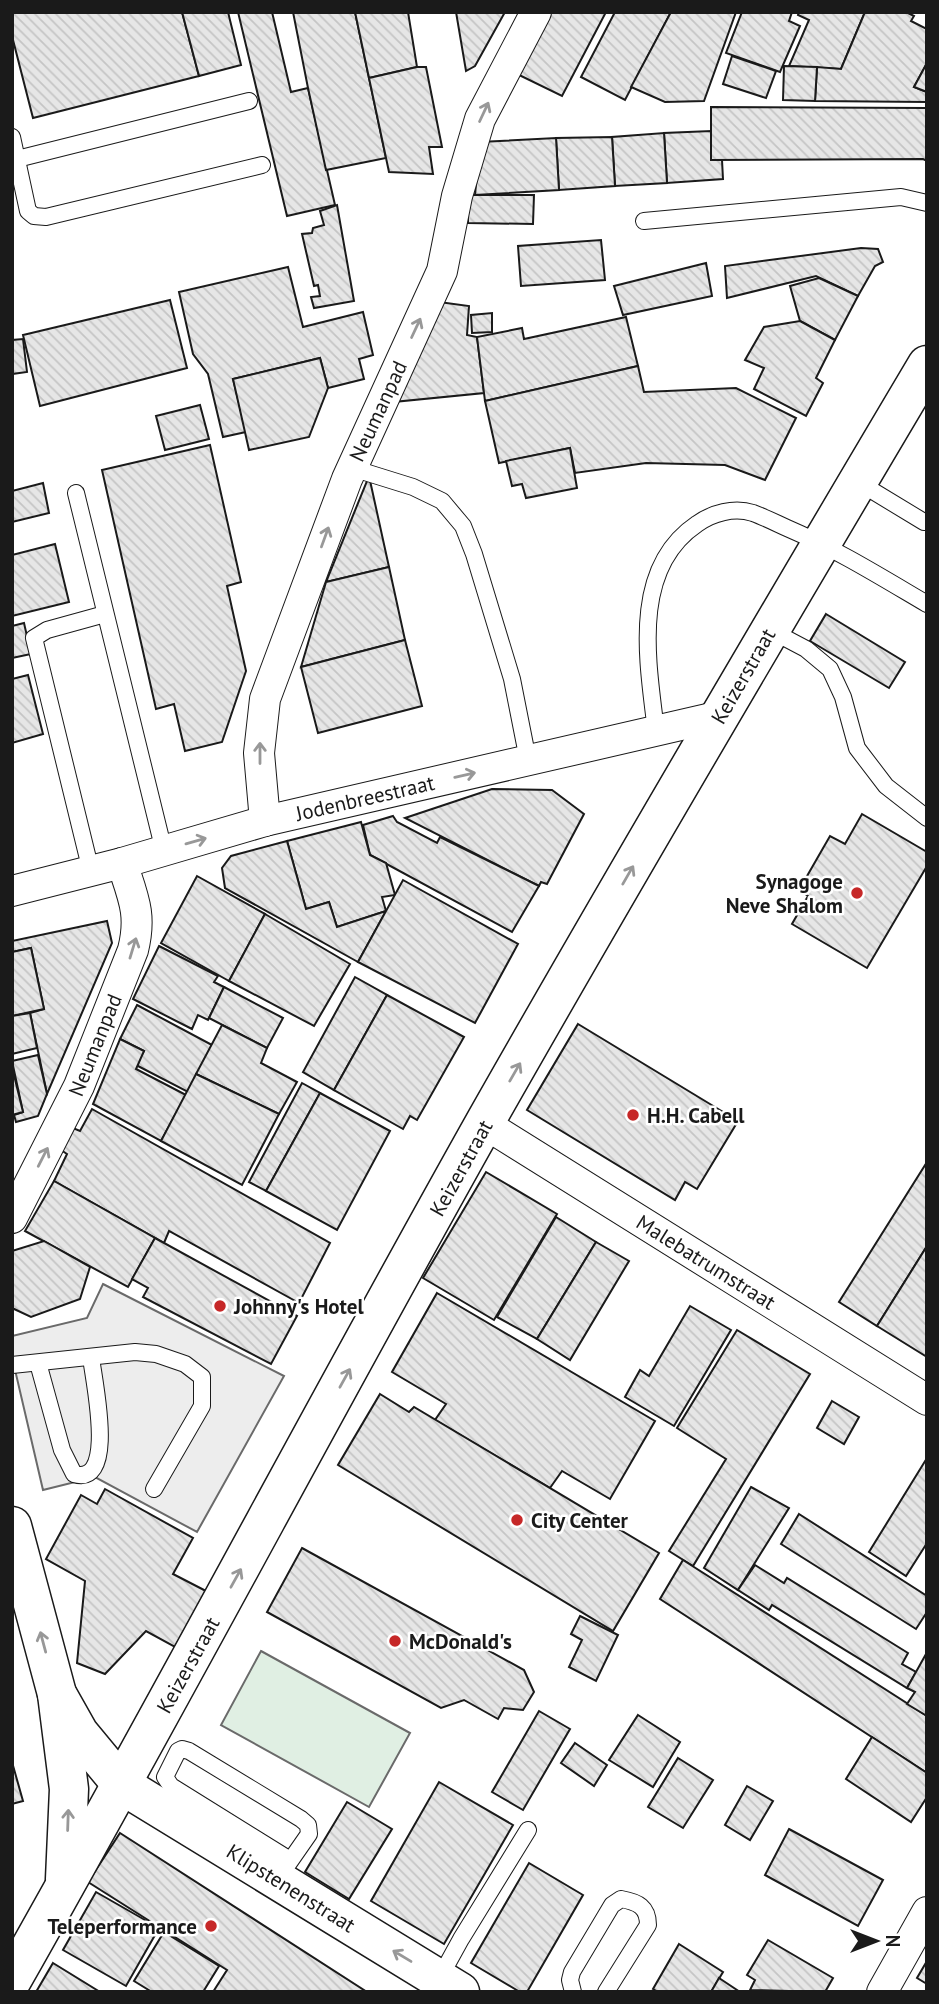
<svg xmlns="http://www.w3.org/2000/svg" width="939" height="2004" font-family="'PT Sans',sans-serif">
<style>
.grass{fill:#e0efe3;stroke:#6a6a6a;stroke-width:2}
.parking{fill:#ededed;stroke:#6a6a6a;stroke-width:2}
.building{fill:url(#building-back-hatch);stroke:#1a1a1a;stroke-width:2}
.lines{fill:none;stroke-linecap:round;stroke-linejoin:round}
.service-casing{stroke:#1a1a1a;stroke-width:18}
.minor-casing{stroke:#1a1a1a;stroke-width:32}
.tertiary-casing{stroke:#1a1a1a;stroke-width:41}
.secondary-casing{stroke:#1a1a1a;stroke-width:41}
.service{stroke:#fff;stroke-width:16}
.minor{stroke:#fff;stroke-width:30}
.tertiary{stroke:#fff;stroke-width:38}
.secondary{stroke:#fff;stroke-width:38}
.oneway{stroke:#989898}
.poi-dot{fill:#c62828;stroke:#fff;stroke-width:2.5}
.labels{text-anchor:middle;dominant-baseline:central;stroke-width:5;stroke-linejoin:round;paint-order:stroke}
.street-label{font-size:21px;fill:#1a1a1a;stroke:#fff}
.poi-label{font-size:21px;font-weight:bold;fill:#1a1a1a;stroke:#fff;text-anchor:start}
</style>
<defs>
<pattern id="building-back-hatch" width="6" height="6" patternUnits="userSpaceOnUse" patternTransform="scale(1.75)"><rect width="6" height="6" fill="#e6e6e6"/><path d="M-1 5l2 2M0 0l6 6M5-1l2 2" fill="none" stroke="#c5c5c5"/></pattern>
</defs>
<rect width="100%" height="100%" fill="#fff"/>
<path class="grass" d="M 261,1651 L 410,1733 L 369,1807 L 221,1725 Z"/>
<path class="parking" d="M 103,1284 L 284,1376 L 197,1532 L 95,1477 L 43,1490 L 12,1357 L 12,1336 L 87,1318 Z"/>
<g class="building">
<path d="M 12,12 L 182,12 L 199,76 L 33,118 L 12,36 Z"/>
<path d="M 182,12 L 228,12 L 241,65 L 199,76 Z"/>
<path d="M 238,12 L 272,12 L 291,92 L 308,88 L 335,205 L 287,216 Z"/>
<path d="M 293,12 L 355,12 L 386,158 L 326,170 L 308,88 Z"/>
<path d="M 355,12 L 408,12 L 417,67 L 369,78 Z"/>
<path d="M 456,12 L 505,12 L 475,66 L 466,71 Z"/>
<path d="M 547,12 L 606,12 L 562,96 L 515,73 Z"/>
<path d="M 615,12 L 671,12 L 625,100 L 581,77 Z"/>
<path d="M 671,12 L 736,12 L 704,101 L 665,102 L 631,87 Z"/>
<path d="M 742,12 L 792,12 L 789,21 L 800,26 L 780,72 L 726,53 Z"/>
<path d="M 799,12 L 865,12 L 841,69 L 789,66 L 809,20 L 798,15 Z"/>
<path d="M 865,12 L 906,12 L 914,16 L 911,21 L 927,29 L 927,63 L 914,87 L 927,92 L 927,102 L 815,101 L 817,67 L 841,69 Z"/>
<path d="M 732,56 L 776,71 L 766,98 L 723,84 Z"/>
<path d="M 927,63 L 927,92 L 914,87 Z"/>
<path d="M 784,66 L 817,67 L 815,101 L 783,100 Z"/>
<path d="M 417,67 L 426,67 L 442,147 L 429,147 L 433,174 L 389,172 L 369,78 Z"/>
<path d="M 711,107 L 927,108 L 927,161 L 923,159 L 711,160 Z"/>
<path d="M 711,131 L 711,160 L 722,160 L 723,179 L 667,183 L 664,133 Z"/>
<path d="M 664,133 L 667,183 L 615,186 L 612,137 Z"/>
<path d="M 612,137 L 615,186 L 559,190 L 556,138 Z"/>
<path d="M 556,138 L 559,190 L 475,195 L 480,142 Z"/>
<path d="M 468,195 L 534,195 L 533,224 L 468,223 Z"/>
<path d="M 337,205 L 354,301 L 314,308 L 311,297 L 320,296 L 318,285 L 314,286 L 302,234 L 312,233 L 313,228 L 324,225 L 320,211 Z"/>
<path d="M 601,240 L 605,280 L 521,286 L 518,246 Z"/>
<path d="M 861,248 L 878,249 L 883,262 L 875,266 L 858,296 L 816,276 L 727,298 L 725,266 Z"/>
<path d="M 706,263 L 712,296 L 623,315 L 614,286 Z"/>
<path d="M 288,267 L 303,327 L 363,312 L 373,355 L 359,359 L 364,379 L 328,388 L 320,358 L 233,379 L 246,432 L 223,437 L 208,374 L 193,354 L 179,292 Z"/>
<path d="M 819,278 L 858,296 L 835,340 L 800,321 L 790,286 Z"/>
<path d="M 170,300 L 187,368 L 40,406 L 23,335 Z"/>
<path d="M 439,302 L 469,306 L 467,335 L 477,337 L 484,393 L 393,402 Z"/>
<path d="M 492,313 L 492,332 L 472,333 L 471,315 Z"/>
<path d="M 626,317 L 638,366 L 485,401 L 477,337 L 522,328 L 524,339 Z"/>
<path d="M 800,321 L 835,340 L 816,378 L 823,383 L 806,416 L 754,389 L 764,368 L 745,360 L 764,327 Z"/>
<path d="M 23,339 L 27,372 L 12,374 L 12,340 Z"/>
<path d="M 320,358 L 328,388 L 309,437 L 249,450 L 233,379 Z"/>
<path d="M 638,366 L 644,392 L 736,388 L 796,418 L 765,480 L 725,465 L 646,463 L 575,473 L 570,448 L 499,463 L 485,401 Z"/>
<path d="M 200,405 L 209,439 L 165,450 L 156,416 Z"/>
<path d="M 210,445 L 241,582 L 227,586 L 246,671 L 222,742 L 185,751 L 174,704 L 156,709 L 102,470 Z"/>
<path d="M 570,448 L 577,488 L 526,498 L 522,484 L 512,486 L 506,461 Z"/>
<path d="M 369,476 L 389,567 L 326,582 Z"/>
<path d="M 43,483 L 49,513 L 12,522 L 12,491 Z"/>
<path d="M 55,544 L 69,602 L 12,616 L 12,555 Z"/>
<path d="M 389,567 L 405,640 L 301,667 L 326,582 Z"/>
<path d="M 826,614 L 905,662 L 889,688 L 810,641 Z"/>
<path d="M 24,623 L 31,654 L 12,658 L 12,626 Z"/>
<path d="M 405,640 L 422,706 L 318,733 L 301,667 Z"/>
<path d="M 28,675 L 43,734 L 12,743 L 12,679 Z"/>
<path d="M 492,789 L 552,790 L 584,814 L 547,884 L 541,882 L 539,886 L 405,818 Z"/>
<path d="M 862,814 L 927,852 L 927,866 L 867,968 L 792,924 L 808,896 L 799,890 L 830,836 L 845,844 Z"/>
<path d="M 393,816 L 397,822 L 437,843 L 440,837 L 539,886 L 512,932 L 370,855 L 363,825 Z"/>
<path d="M 361,822 L 370,855 L 386,863 L 395,895 L 382,897 L 386,911 L 337,927 L 329,902 L 306,909 L 287,841 Z"/>
<path d="M 287,841 L 306,909 L 329,902 L 337,927 L 386,911 L 358,962 L 225,888 L 222,868 L 231,856 Z"/>
<path d="M 197,876 L 265,914 L 229,981 L 161,943 Z"/>
<path d="M 403,880 L 518,944 L 475,1023 L 358,962 Z"/>
<path d="M 265,914 L 350,964 L 314,1026 L 229,981 Z"/>
<path d="M 107,921 L 112,943 L 47,1094 L 30,1013 L 44,1009 L 31,948 L 12,952 L 12,941 Z"/>
<path d="M 159,946 L 218,976 L 214,982 L 224,987 L 208,1020 L 198,1015 L 192,1029 L 133,999 Z"/>
<path d="M 31,948 L 44,1009 L 12,1016 L 12,952 Z"/>
<path d="M 355,977 L 387,995 L 334,1090 L 303,1072 Z"/>
<path d="M 224,987 L 283,1018 L 267,1048 L 209,1018 Z"/>
<path d="M 387,995 L 464,1037 L 417,1120 L 410,1116 L 403,1129 L 334,1090 Z"/>
<path d="M 137,1005 L 212,1045 L 188,1092 L 136,1065 L 144,1051 L 120,1039 Z"/>
<path d="M 30,1013 L 37,1048 L 12,1054 L 12,1016 Z"/>
<path d="M 578,1024 L 738,1121 L 697,1189 L 685,1182 L 675,1200 L 527,1110 Z"/>
<path d="M 222,1025 L 267,1048 L 261,1063 L 297,1082 L 279,1114 L 196,1074 Z"/>
<path d="M 120,1039 L 144,1051 L 136,1069 L 186,1095 L 161,1141 L 93,1104 Z"/>
<path d="M 38,1055 L 47,1094 L 38,1116 L 16,1122 L 14,1115 L 23,1112 L 12,1061 Z"/>
<path d="M 12,1067 L 23,1112 L 12,1115 Z"/>
<path d="M 196,1074 L 279,1114 L 242,1185 L 161,1141 Z"/>
<path d="M 302,1083 L 320,1093 L 266,1191 L 249,1182 Z"/>
<path d="M 320,1093 L 390,1131 L 337,1230 L 266,1191 Z"/>
<path d="M 92,1109 L 330,1243 L 299,1303 L 169,1231 L 164,1243 L 54,1181 L 67,1154 L 61,1150 L 73,1128 L 80,1131 Z"/>
<path d="M 927,1162 L 927,1246 L 877,1326 L 839,1302 Z"/>
<path d="M 486,1172 L 557,1214 L 494,1320 L 423,1278 Z"/>
<path d="M 54,1181 L 155,1238 L 128,1287 L 25,1231 Z"/>
<path d="M 556,1217 L 596,1242 L 537,1339 L 497,1317 Z"/>
<path d="M 155,1238 L 297,1316 L 271,1364 L 143,1297 L 148,1288 L 132,1279 Z"/>
<path d="M 44,1241 L 90,1267 L 80,1299 L 31,1317 L 12,1308 L 12,1251 Z"/>
<path d="M 596,1242 L 629,1261 L 570,1360 L 537,1339 Z"/>
<path d="M 927,1246 L 927,1357 L 877,1326 Z"/>
<path d="M 437,1293 L 655,1421 L 610,1499 L 562,1471 L 550,1488 L 435,1420 L 446,1404 L 392,1372 Z"/>
<path d="M 690,1306 L 731,1330 L 674,1426 L 625,1397 L 640,1370 L 649,1376 Z"/>
<path d="M 737,1330 L 810,1374 L 693,1566 L 669,1551 L 726,1459 L 677,1428 Z"/>
<path d="M 380,1394 L 409,1412 L 414,1407 L 659,1553 L 613,1631 L 338,1465 Z"/>
<path d="M 832,1401 L 859,1417 L 844,1444 L 817,1428 Z"/>
<path d="M 927,1458 L 927,1543 L 906,1576 L 869,1552 Z"/>
<path d="M 751,1487 L 789,1508 L 738,1590 L 704,1568 Z"/>
<path d="M 105,1489 L 193,1538 L 173,1574 L 206,1591 L 175,1647 L 146,1631 L 105,1674 L 77,1663 L 85,1581 L 46,1559 L 81,1495 L 97,1504 Z"/>
<path d="M 799,1514 L 927,1596 L 927,1612 L 916,1629 L 781,1544 Z"/>
<path d="M 302,1548 L 524,1670 L 534,1692 L 523,1710 L 504,1708 L 498,1719 L 464,1700 L 441,1708 L 267,1612 Z"/>
<path d="M 683,1560 L 927,1716 L 927,1773 L 660,1599 Z"/>
<path d="M 755,1565 L 784,1583 L 787,1578 L 908,1653 L 902,1664 L 916,1672 L 907,1688 L 772,1605 L 769,1610 L 738,1590 Z"/>
<path d="M 580,1616 L 618,1635 L 596,1681 L 569,1667 L 582,1640 L 571,1634 Z"/>
<path d="M 926,1654 L 927,1654 L 927,1716 L 907,1704 L 915,1692 L 907,1688 Z"/>
<path d="M 539,1711 L 570,1729 L 523,1810 L 492,1792 Z"/>
<path d="M 638,1715 L 680,1742 L 653,1787 L 609,1760 Z"/>
<path d="M 872,1737 L 927,1773 L 927,1797 L 911,1822 L 846,1779 Z"/>
<path d="M 575,1743 L 607,1765 L 594,1786 L 561,1763 Z"/>
<path d="M 678,1758 L 713,1780 L 683,1828 L 648,1807 Z"/>
<path d="M 12,1762 L 23,1801 L 12,1804 Z"/>
<path d="M 439,1782 L 513,1825 L 444,1944 L 371,1901 Z"/>
<path d="M 747,1786 L 773,1801 L 750,1840 L 725,1825 Z"/>
<path d="M 347,1802 L 392,1829 L 349,1899 L 305,1872 Z"/>
<path d="M 789,1829 L 883,1880 L 858,1926 L 765,1875 Z"/>
<path d="M 120,1833 L 367,1992 L 213,1992 L 227,1970 L 88,1882 Z"/>
<path d="M 529,1863 L 583,1895 L 527,1992 L 520,1992 L 471,1963 Z"/>
<path d="M 96,1892 L 159,1928 L 126,1986 L 63,1950 Z"/>
<path d="M 164,1932 L 219,1966 L 203,1992 L 152,1992 L 134,1981 Z"/>
<path d="M 768,1940 L 833,1978 L 825,1992 L 750,1990 L 755,1980 L 747,1975 Z"/>
<path d="M 679,1944 L 723,1972 L 711,1992 L 658,1992 L 653,1989 Z"/>
<path d="M 927,1961 L 927,1984 L 917,1978 Z"/>
<path d="M 53,1963 L 100,1992 L 36,1992 Z"/>
<path d="M 719,1978 L 740,1992 L 711,1992 Z"/>
</g>
<g class="lines">
<defs>
<g id="service">
<path d="M 12,137 L 28,211 L 34,216 L 46,217 L 262,165"/>
<path d="M 17,159 L 249,101"/>
<path d="M 644,221 L 901,197 L 927,203"/>
<path d="M 352,468 L 413,487 L 442,501 L 463,526 L 474,554 L 512,679 L 528,760"/>
<path d="M 858,482 L 924,522"/>
<path d="M 76,493 L 164,851"/>
<path d="M 770,630 L 806,649 L 830,669 L 843,697 L 857,748 L 886,786 L 927,818"/>
<path d="M 656,731 C 648,663 630,569 697,524 C 712,513 734,507 753,513 C 764,517 776,523 787,528 C 836,549 881,577 927,604"/>
<path d="M 91,871 L 34,638 L 47,630 L 105,614"/>
<path d="M 38,1363 L 62,1450 L 74,1474 C 118,1487 93,1378 91,1357"/>
<path d="M 12,1365 L 135,1352 L 156,1354 L 185,1364 L 202,1377 L 202,1406 L 154,1489"/>
<path d="M 277,1880 L 309,1834 L 308,1825 L 301,1819 L 189,1751 L 182,1749 L 178,1751 L 165,1777 L 171,1786 L 290,1860"/>
<path d="M 439,1979 L 461,1939 L 528,1830"/>
<path d="M 573,1992 L 570,1980 L 572,1972 L 612,1905 L 621,1899 C 638,1902 648,1907 648,1925 L 606,1992"/>
</g>
<g id="minor">
<path d="M 265,821 L 259,753 L 265,699 L 347,479 L 442,271 L 457,196 L 480,119 L 536,12"/>
<path d="M 12,891 L 122,863 L 265,821 L 720,716"/>
<path d="M 485,1124 L 927,1400"/>
<path d="M 12,1218 L 79,1086 L 133,950 C 142,914 133,897 122,863"/>
<path d="M 882,1992 L 927,1912"/>
</g>
<path id="tertiary" d="M 12,1526 L 57,1694 L 79,1733 L 122,1785 L 460,1992"/>
<g id="secondary">
<path d="M 57,1694 L 69,1789 L 65,1879"/>
<path d="M 12,1980 C 173,1696 325,1407 485,1122 C 629,868 778,616 927,365"/>
</g>
</defs>
<use href="#service" class="service-casing"/>
<use href="#minor" class="minor-casing"/>
<use href="#tertiary" class="tertiary-casing"/>
<use href="#secondary" class="secondary-casing"/>
<use href="#service" class="service"/>
<use href="#minor" class="minor"/>
<use href="#tertiary" class="tertiary"/>
<use href="#secondary" class="secondary"/>
</g>
<defs><path id="oneway-shaft" d="M-6 0H5M1.5-3L5.5 0L1.5 3" fill="none" stroke-width="1.6" stroke-linecap="round" stroke-linejoin="round" transform="scale(1.75)"/></defs>
<g class="oneway">
<use href="#oneway-shaft" transform="translate(484 112) rotate(-65)"/>
<use href="#oneway-shaft" transform="translate(416 328) rotate(-65)"/>
<use href="#oneway-shaft" transform="translate(325 537) rotate(-70)"/>
<use href="#oneway-shaft" transform="translate(260 753) rotate(-90)"/>
<use href="#oneway-shaft" transform="translate(465 775) rotate(-13)"/>
<use href="#oneway-shaft" transform="translate(196 841) rotate(-16)"/>
<use href="#oneway-shaft" transform="translate(628 875) rotate(-60)"/>
<use href="#oneway-shaft" transform="translate(133 948) rotate(-73)"/>
<use href="#oneway-shaft" transform="translate(515 1072) rotate(-60)"/>
<use href="#oneway-shaft" transform="translate(43 1157) rotate(-63)"/>
<use href="#oneway-shaft" transform="translate(345 1378) rotate(-61)"/>
<use href="#oneway-shaft" transform="translate(236 1578) rotate(-61)"/>
<use href="#oneway-shaft" transform="translate(43 1642) rotate(-105)"/>
<use href="#oneway-shaft" transform="translate(68 1820) rotate(-88)"/>
<use href="#oneway-shaft" transform="translate(402 1956) rotate(-149)"/>
</g>
<g class="poi-dot">
<circle cx="857" cy="893" r="7"/>
<circle cx="633" cy="1115" r="7"/>
<circle cx="220" cy="1306" r="7"/>
<circle cx="517" cy="1520" r="7"/>
<circle cx="395" cy="1641" r="7"/>
<circle cx="211" cy="1926" r="7"/>
</g>
<g class="labels">
<g class="street-label">
<text transform="translate(378 411) rotate(-65)">Neumanpad</text>
<text transform="translate(743 676) rotate(-60)">Keizerstraat</text>
<text transform="translate(365 798) rotate(-13)">Jodenbreestraat</text>
<text transform="translate(95 1045) rotate(-68)">Neumanpad</text>
<text transform="translate(461 1168) rotate(-61)">Keizerstraat</text>
<text transform="translate(706 1262) rotate(32)">Malebatrumstraat</text>
<text transform="translate(188 1665) rotate(-61)">Keizerstraat</text>
<text transform="translate(291 1888) rotate(32)">Klipstenenstraat</text>
</g>
<g class="poi-label">
<text x="843" y="881" text-anchor="end">Synagoge<tspan x="843" dy="24">Neve Shalom</tspan></text>
<text x="647" y="1115">H.H. Cabell</text>
<text x="234" y="1306">Johnny's Hotel</text>
<text x="531" y="1520">City Center</text>
<text x="409" y="1641">McDonald's</text>
<text x="197" y="1926" text-anchor="end">Teleperformance</text>
</g>
</g>
<rect width="939" height="2004" fill="none" stroke="#1a1a1a" stroke-width="28"/>
<g transform="translate(876 1941) rotate(90)" stroke="#ffffff" stroke-width="5" paint-order="stroke">
<path d="M0-5L12 26L0 18L-12 26Z" fill="#1a1a1a"/>
<text y="-10" font-size="19" font-weight="bold" text-anchor="middle" fill="#1a1a1a">N</text>
</g>
</svg>
